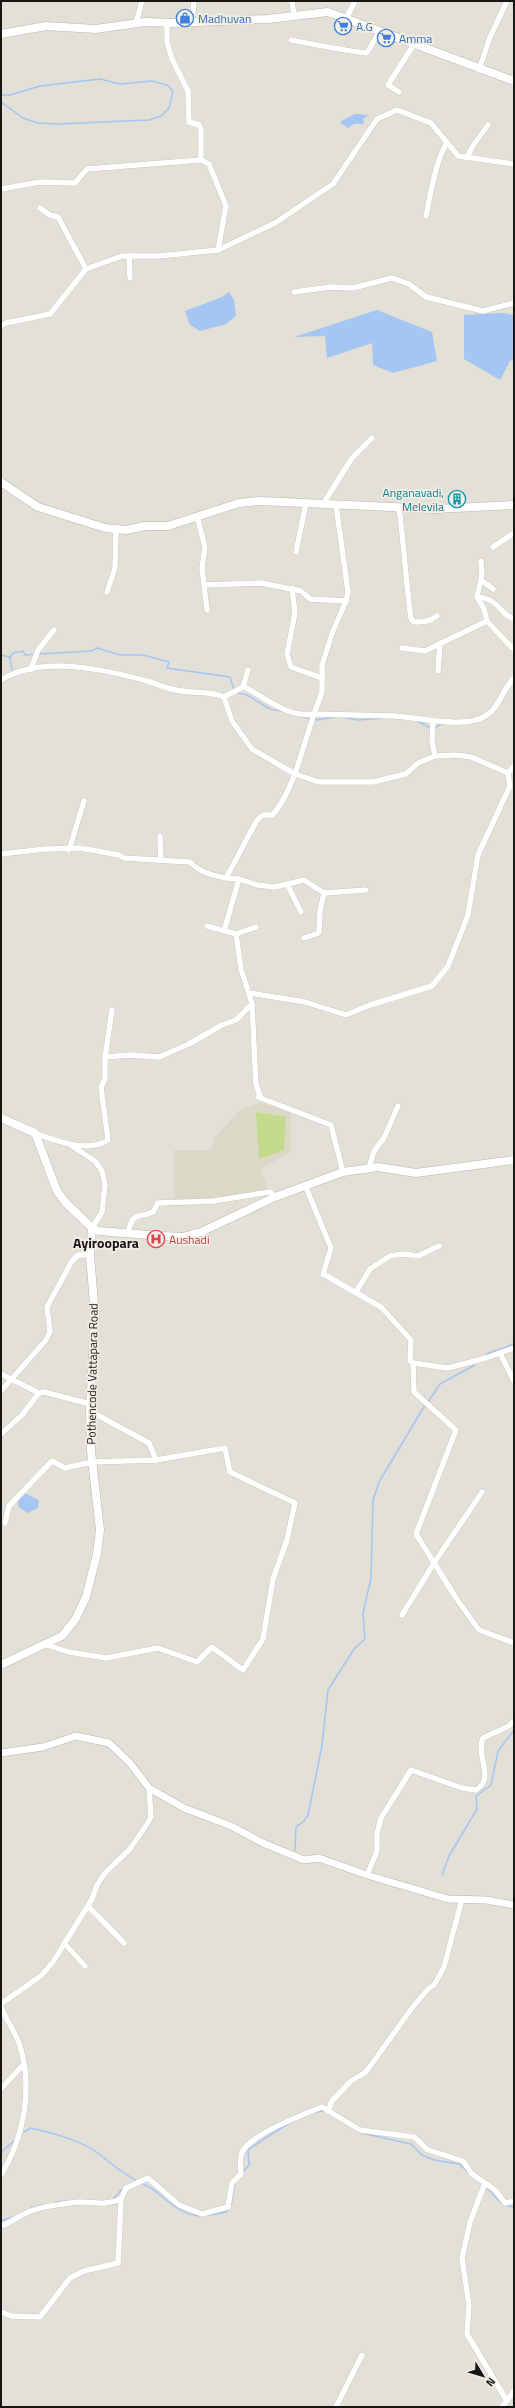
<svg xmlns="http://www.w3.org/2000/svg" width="515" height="2408" font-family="'Titillium Web',sans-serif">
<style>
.built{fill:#dcd8c7}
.green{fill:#c2da89}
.water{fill:#a5c5f2}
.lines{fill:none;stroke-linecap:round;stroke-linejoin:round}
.stream{stroke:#a5c5f2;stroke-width:1.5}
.minor-casing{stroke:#b8b5ac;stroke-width:6}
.tertiary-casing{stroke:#b8b5ac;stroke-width:8}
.secondary-casing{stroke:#b8b5ac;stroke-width:9}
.minor{stroke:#fff;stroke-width:5.5}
.tertiary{stroke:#fff;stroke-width:7}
.secondary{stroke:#fff;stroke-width:8}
.labels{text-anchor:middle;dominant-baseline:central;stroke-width:3.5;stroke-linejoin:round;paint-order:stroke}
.shop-label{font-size:12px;fill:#366cbe;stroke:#f0eee5;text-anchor:start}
.culture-label{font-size:12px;fill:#0d838f;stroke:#f0eee5;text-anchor:end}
.health-label{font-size:12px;fill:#be3a42;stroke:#f0eee5;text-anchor:start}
.street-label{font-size:12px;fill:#171613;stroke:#f0eee5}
.quarter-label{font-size:14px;font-weight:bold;fill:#171613;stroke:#f0eee5}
</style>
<rect width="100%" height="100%" fill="#e3e0d7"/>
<path class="built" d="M 261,1103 L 291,1113 L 291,1152 L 260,1169 L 270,1194 L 174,1207 L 174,1150 L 211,1150 L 215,1137 L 241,1109 Z"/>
<path class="green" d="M 256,1112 L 286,1117 L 284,1150 L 259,1159 Z"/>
<g class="water">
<path d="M 355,114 L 369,115 L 363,119 L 364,124 L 354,124 L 348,128 L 340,122 Z"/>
<path d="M 229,292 L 234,300 L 236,316 L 226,324 L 200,331 L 190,325 L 185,311 L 222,297 Z"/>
<path d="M 377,310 L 432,332 L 437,361 L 393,373 L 373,365 L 372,343 L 327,358 L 325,336 L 294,337 Z"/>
<path d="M 503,313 L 514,315 L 514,360 L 510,361 L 500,380 L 464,359 L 464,315 Z"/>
<path d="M 24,1493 L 39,1500 L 38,1508 L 28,1513 L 19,1507 L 16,1495 Z"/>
</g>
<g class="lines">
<g class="stream">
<path d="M 1,95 L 10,95 L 40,86 L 100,79 L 120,84 L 152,81 L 167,85 L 173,91 L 169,108 L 161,116 L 149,120 L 58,124 L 38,123 L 23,118 L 1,102"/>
<path d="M 92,651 L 97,648 L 120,655 L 143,655 L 169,662 L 167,668 L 230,677 L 234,690"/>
<path d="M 39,654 L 91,651"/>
<path d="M 1,655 L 10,657"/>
<path d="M 12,670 L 10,657 L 13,653 L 23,651 L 25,655 L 35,654"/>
<path d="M 235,692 L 247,695 L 270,709 L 281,711"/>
<path d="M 300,716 L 317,720 L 335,717"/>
<path d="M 343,717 L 357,720 L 384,718"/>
<path d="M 417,721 L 429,727"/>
<path d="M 435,728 L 441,724"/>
<path d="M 486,1354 L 514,1344"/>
<path d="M 428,1402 L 440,1384 L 475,1365"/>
<path d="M 295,1850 L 296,1827 L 304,1821 L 308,1815 L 322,1746 L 328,1690 L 354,1649 L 365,1639 L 363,1613 L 371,1578 L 373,1500 L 379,1482 L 425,1405"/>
<path d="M 442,1875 L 449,1856 L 477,1809 L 476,1796 L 491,1785 L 498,1751 L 514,1730"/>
<path d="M 24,2132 L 31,2128 C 52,2133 77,2139 95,2151 C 109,2161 121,2173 136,2180"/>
<path d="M 362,2133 L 411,2144 L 422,2155 L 434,2160 L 459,2164 L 468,2172"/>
<path d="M 1,2152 L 14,2141"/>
<path d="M 243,2172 L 249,2165 L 248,2150 C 267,2137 302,2112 324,2111"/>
<path d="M 143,2184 C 153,2188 158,2193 166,2200 C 189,2219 199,2218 226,2212 L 229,2208"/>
<path d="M 486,2187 L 501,2203"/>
<path d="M 113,2199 L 125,2186"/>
<path d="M 56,2202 L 66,2201"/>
<path d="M 231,2205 L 235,2183"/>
<path d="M 504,2205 L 514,2207"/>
<path d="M 31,2208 L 42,2205"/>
<path d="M 1,2221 L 13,2217"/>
</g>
<defs>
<g id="minor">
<path d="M 292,1 L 294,15"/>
<path d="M 346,19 L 355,1"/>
<path d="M 192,22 L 194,1"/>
<path d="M 136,23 L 142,1"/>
<path d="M 167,23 L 167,42 L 172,59 L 188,91 L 189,122 L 199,125 L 201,129 L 201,160 L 209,164 L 226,206 L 218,250"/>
<path d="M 291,40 C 317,45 341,50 367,53 L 379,32"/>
<path d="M 479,70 L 490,37 L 507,1"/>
<path d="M 399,92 L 388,85 L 414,44"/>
<path d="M 467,158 L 472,147 L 488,125"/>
<path d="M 1,189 L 40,182 L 75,183 L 87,169 L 201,160"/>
<path d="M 40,208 L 50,215 L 58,217 L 86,269"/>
<path d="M 426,216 C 430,196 436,159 447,143"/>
<path d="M 129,256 L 130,278"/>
<path d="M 294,292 L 331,287 L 353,288 L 392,278 L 409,284 L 426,297 L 483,311 L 514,303"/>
<path d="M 1,326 L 6,323 L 50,314 L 86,269 L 122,256 L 159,256 L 218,250 L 275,223 L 333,184 L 377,119 L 397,110 L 431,123 L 458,156 L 514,164"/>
<path d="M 323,504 L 352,458 L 372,438"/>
<path d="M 336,505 L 348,592 L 346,601 L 333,631 L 322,665 L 322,692 L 314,714 C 341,715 367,715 394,716 C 418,717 466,730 487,715 C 500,706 503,689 514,678"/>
<path d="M 399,508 C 404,545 406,582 411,619 L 414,622 C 423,622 429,622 437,616"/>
<path d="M 197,516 L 205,547 L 202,568 L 207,610"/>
<path d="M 493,547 L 514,533"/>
<path d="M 296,552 L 306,503"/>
<path d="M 481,561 L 482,575 L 477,597 L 484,609 L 487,621 L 514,650"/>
<path d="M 481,580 L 493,589"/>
<path d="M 205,585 L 261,583 L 301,591 L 310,599 L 346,601"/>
<path d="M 292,588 L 295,613 L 287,654 L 291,667 L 322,678"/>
<path d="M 107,592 L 115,568 L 116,530"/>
<path d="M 477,597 C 501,599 498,614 514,619"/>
<path d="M 402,648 L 425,651 L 487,621"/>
<path d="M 31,669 L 38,650 L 54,630"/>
<path d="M 438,671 L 440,643"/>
<path d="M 1,680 C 42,655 103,669 147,681 C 157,684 166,688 176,690 C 193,694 207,690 224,697 L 243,687 L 246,688 C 268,699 288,718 314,714 L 295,774 L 319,782 L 373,782 L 406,774 L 418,763 L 435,756 L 456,755 L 471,757 L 508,773 L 510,786 L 478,855 L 468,915 L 448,966 L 432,986 L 370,1005 L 346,1015 L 305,1002 L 249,993"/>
<path d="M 243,687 L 248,670"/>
<path d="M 224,697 L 232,721 L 252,749 L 295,774 C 289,788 283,804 272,815 L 263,815 L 257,820 L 226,878"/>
<path d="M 433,722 L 432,742 L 435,756"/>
<path d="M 508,773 L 514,766"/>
<path d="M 160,836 L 161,859"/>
<path d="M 69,850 L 84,801"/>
<path d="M 1,854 L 46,849 L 80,848 L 119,855 L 124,858 L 190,862 C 201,875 223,878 239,879"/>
<path d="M 287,884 L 301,912"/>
<path d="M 207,926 L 236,934"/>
<path d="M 256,927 L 236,934 L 241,969 L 252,1004 L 256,1085 L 261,1098"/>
<path d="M 224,931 L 239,879 L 257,885 L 275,887 L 304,880 L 324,893 L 366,890"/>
<path d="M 304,938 L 319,933 L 320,911 L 324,893"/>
<path d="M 112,1010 L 105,1057 L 130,1055 L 159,1057 L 189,1044 L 222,1025 L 236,1020 L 252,1004"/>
<path d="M 258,1097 L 331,1125 L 343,1172"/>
<path d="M 34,1133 C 53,1140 89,1154 108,1140 L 101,1087 L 105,1079 L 105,1057"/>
<path d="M 72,1146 L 95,1161 L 102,1171 L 105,1185 L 102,1212 L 92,1228"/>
<path d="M 369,1168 L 374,1151 L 384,1138 L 398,1106"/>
<path d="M 305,1185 L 331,1248 L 323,1274 L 381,1307 L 411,1340 L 410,1361 L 413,1363 L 448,1368 L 486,1358 L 514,1348"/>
<path d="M 128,1233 C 133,1211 137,1219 153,1212 L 158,1203 L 214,1201 L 270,1192 L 275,1197"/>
<path d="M 356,1292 L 370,1269 L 390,1256 L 403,1254 L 418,1256 L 439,1246"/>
<path d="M 500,1353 L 514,1381"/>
<path d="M 413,1363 L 414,1392 L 456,1430 L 416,1534 L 456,1598 L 479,1630 L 514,1643"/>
<path d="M 1,1374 L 39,1393"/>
<path d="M 1,1391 L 46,1340 L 50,1331 L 47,1307 L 72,1261 L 78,1255 L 90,1255"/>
<path d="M 90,1411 L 149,1443 L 156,1460"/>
<path d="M 1,1434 L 22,1415 L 39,1393 L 44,1392 L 90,1404"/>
<path d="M 5,1523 L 9,1506 L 52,1461 L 65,1468 L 92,1462 L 156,1460 L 225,1448 L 230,1472 L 295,1503 L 287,1540 L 273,1579 L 263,1639 L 243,1670 L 212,1647 L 197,1662 L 158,1648 L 106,1658 L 69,1652 L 47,1645"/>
<path d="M 402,1615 L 434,1563 L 482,1492"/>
<path d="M 367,1875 L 377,1851 L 377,1834 L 381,1818 L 411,1770 L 462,1788 L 476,1790 C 496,1777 475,1756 483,1738 L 509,1726 L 514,1721"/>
<path d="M 88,1906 L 124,1943"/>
<path d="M 64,1943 L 85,1966"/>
<path d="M 1,2004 L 42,1975 L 53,1962 L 92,1899 L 97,1885 L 105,1873 L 130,1849 L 147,1824 L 151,1817 L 149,1788"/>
<path d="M 1,2007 C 6,2020 16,2033 20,2046 C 33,2088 24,2138 1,2175"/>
<path d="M 1,2089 L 23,2065"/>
<path d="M 328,2111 L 332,2101 L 351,2081 L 366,2072 L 412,2008 L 428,1989 L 434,1985 L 444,1967 L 462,1899"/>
<path d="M 485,2183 L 470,2222 L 462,2258 L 469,2305 L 467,2334 L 507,2401"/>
<path d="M 1,2226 C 12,2222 20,2215 31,2211 C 42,2206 58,2205 70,2203 C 90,2199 100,2208 121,2199 L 126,2188 L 148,2178 L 179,2205 L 202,2214 L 228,2207 L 232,2183 L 241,2174 C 240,2166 239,2155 244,2149 C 257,2132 302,2115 322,2107 L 360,2130 L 414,2137 L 428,2150 L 463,2161 L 472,2174 L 495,2190 L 505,2203 L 514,2201"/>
<path d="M 1,2312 L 11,2316 L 40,2317 L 70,2278 L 84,2271 L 118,2263 L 121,2199"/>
<path d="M 336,2407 L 362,2355"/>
<path d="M 502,2407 L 514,2391"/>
</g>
<path id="tertiary" d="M 1,1753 L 43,1747 L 76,1736 L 109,1743 L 130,1763 L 149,1788 L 184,1808 L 231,1826 L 263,1843 L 304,1860 L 319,1858 L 367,1875 L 448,1899 L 486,1900 L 514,1905"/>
<g id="secondary">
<path d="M 1,34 L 46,26 L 96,29 L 145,22 L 172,23 L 268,19 L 328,12 L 514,81"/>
<path d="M 1,482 L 38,507 L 105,528 L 126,530 L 145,526 L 168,526 L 239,503 L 260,501 L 435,509 L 514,505"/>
<path d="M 1,1118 L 35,1133 L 57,1191 L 66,1203 L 92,1228 L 99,1231 L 161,1236 L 183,1237 L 201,1232 L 275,1197 L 343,1172 L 378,1167 L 416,1173 L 514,1160"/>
<path d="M 1,1665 L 62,1636 L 75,1620 L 86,1597 L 97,1554 L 100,1530 L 91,1451 L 90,1411 L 95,1316 L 90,1255 L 92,1228"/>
</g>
</defs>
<use href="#minor" class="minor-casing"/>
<use href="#tertiary" class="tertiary-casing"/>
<use href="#secondary" class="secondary-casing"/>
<use href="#minor" class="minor"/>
<use href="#tertiary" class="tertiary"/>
<use href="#secondary" class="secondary"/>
</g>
<defs>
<symbol id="shop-ring" viewBox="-11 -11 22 22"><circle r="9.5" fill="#f0eee5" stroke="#3f7fe0" stroke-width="1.5"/><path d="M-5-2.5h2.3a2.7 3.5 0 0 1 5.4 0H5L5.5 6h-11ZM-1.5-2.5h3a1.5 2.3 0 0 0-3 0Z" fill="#3f7fe0"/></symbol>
<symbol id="supermarket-ring" viewBox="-11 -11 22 22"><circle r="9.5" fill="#f0eee5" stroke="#3f7fe0" stroke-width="1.5"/><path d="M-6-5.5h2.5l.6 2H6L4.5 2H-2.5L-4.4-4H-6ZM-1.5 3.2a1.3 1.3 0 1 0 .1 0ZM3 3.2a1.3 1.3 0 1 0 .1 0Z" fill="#3f7fe0"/></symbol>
<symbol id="building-ring" viewBox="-11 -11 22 22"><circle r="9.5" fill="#f0eee5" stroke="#0f9aa8" stroke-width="1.5"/><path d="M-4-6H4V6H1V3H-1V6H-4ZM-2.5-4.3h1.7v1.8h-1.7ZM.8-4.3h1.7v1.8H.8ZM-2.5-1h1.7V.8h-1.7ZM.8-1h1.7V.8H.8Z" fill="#0f9aa8"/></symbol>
<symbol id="hospital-ring" viewBox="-11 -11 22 22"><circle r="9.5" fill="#f0eee5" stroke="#e0444e" stroke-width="1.5"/><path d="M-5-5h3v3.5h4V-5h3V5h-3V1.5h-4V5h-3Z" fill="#e0444e"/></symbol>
</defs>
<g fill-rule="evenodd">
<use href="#shop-ring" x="175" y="8" width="20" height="20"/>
<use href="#supermarket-ring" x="333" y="16" width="20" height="20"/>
<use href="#supermarket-ring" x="376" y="28" width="20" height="20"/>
<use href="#building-ring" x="447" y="489" width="20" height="20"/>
<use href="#hospital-ring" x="146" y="1229" width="20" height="20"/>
</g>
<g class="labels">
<g class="shop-label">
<text x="198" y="18">Madhuvan</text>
<text x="356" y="26">A.G</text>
<text x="399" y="38">Amma</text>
</g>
<g class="culture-label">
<text x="444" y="492">Anganavadi,<tspan x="444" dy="14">Melevila</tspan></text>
</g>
<g class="health-label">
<text x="169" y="1239">Aushadi</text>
</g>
<g class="street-label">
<text transform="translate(92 1374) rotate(-89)">Pothencode Vattapara Road</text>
</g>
<g class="quarter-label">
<text x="106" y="1242">Ayiroopara</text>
</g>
</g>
<rect width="515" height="2408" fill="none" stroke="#171613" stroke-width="4"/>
<g transform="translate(483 2376) rotate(128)" stroke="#f0eee5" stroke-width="3" paint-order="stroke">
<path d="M0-3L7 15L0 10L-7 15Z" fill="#171613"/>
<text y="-6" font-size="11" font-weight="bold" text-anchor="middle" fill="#171613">N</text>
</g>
</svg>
